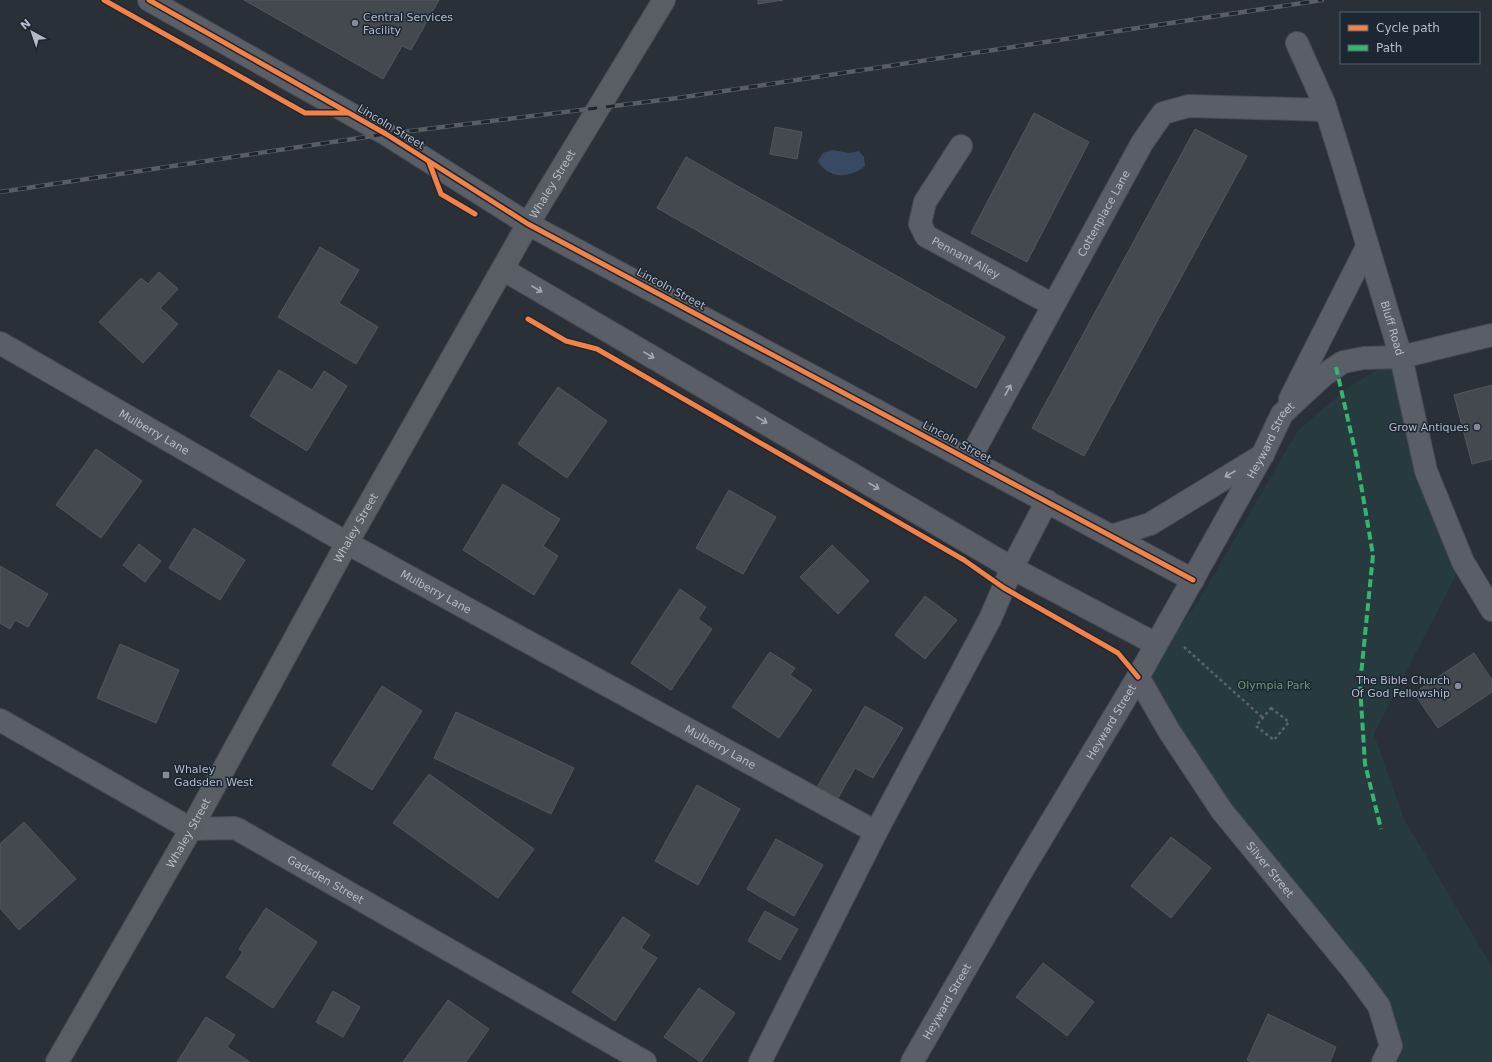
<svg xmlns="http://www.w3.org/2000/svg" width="1492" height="1062" font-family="'DejaVu Sans',sans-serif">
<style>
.green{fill:#273a3e}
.water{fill:#384963}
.building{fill:#444950;stroke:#52575f}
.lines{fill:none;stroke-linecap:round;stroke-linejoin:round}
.minor-casing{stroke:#484c53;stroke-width:24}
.tertiary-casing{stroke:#484c53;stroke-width:24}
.secondary-casing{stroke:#484c53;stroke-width:24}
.path{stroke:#5d636a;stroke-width:2.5;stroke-dasharray:3 3;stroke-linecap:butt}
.minor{stroke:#5a5e66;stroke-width:22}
.tertiary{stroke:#5a5e66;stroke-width:22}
.secondary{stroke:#595d64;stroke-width:22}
.rail-casing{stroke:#595d64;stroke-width:4.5}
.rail{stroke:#1d2633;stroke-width:3;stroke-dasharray:9;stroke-linecap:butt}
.quiet{stroke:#33b770;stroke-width:4;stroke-dasharray:8 4;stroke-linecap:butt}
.cycleway-casing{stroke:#1d2633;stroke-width:8}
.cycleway{stroke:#f48246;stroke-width:5}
.oneway{stroke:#a2a9b5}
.poi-dot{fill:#848b96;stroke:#1d2633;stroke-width:1.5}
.labels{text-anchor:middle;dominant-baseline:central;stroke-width:3;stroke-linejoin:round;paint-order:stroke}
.poi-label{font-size:11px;fill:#b4bcc9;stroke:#1d2633;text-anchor:start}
.street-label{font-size:11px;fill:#b4bcc9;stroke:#1d2633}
.park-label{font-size:11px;fill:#6b9a76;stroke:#1d2633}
</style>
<rect width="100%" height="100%" fill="#2a3038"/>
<path class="green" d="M 1401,357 L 1463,562 L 1374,734 L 1404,819 L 1492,967 L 1492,1062 L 1383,1062 L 1379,1006 L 1222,811 L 1138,677 L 1197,604 L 1298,430 L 1351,385 Z"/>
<path class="water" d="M 832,150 L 850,153 L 859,151 L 864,157 L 865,166 C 851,178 828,180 818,161 L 823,153 Z"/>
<g class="building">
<path d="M 244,0 L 439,0 L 411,50 L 402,46 L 383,79 Z"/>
<path d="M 758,0 L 783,0 L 758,4 Z"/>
<path d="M 1034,113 L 1089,142 L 1027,262 L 971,233 Z"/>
<path d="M 775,127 L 802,132 L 797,159 L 770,154 Z"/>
<path d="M 1195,129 L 1247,156 L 1084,456 L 1032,428 Z"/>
<path d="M 686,157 L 1005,337 L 976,388 L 657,208 Z"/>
<path d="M 320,247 L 359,270 L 339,303 L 378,327 L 356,364 L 278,317 Z"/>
<path d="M 159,272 L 178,289 L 160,308 L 178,324 L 143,363 L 99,322 L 141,278 L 148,284 Z"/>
<path d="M 279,370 L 312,390 L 324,371 L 347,386 L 307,451 L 250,416 Z"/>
<path d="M 1492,385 L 1492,459 L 1472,464 L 1454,395 Z"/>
<path d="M 558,387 L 607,421 L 567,478 L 518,444 Z"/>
<path d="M 96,449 L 142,481 L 101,538 L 56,505 Z"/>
<path d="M 503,484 L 560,519 L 543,546 L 558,556 L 534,595 L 463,550 Z"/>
<path d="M 729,490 L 776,517 L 743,574 L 696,548 Z"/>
<path d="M 194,528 L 245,560 L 220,600 L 169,568 Z"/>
<path d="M 139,544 L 161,561 L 145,582 L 123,565 Z"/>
<path d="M 832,545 L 869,581 L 838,614 L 800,577 Z"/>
<path d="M 0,566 L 48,594 L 28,627 L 15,620 L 10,629 L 0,623 Z"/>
<path d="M 680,589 L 706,607 L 698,619 L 712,629 L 671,690 L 631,663 Z"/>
<path d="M 925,596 L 957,620 L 925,659 L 895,635 Z"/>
<path d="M 120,644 L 179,670 L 156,723 L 97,698 Z"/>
<path d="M 770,652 L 795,668 L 790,675 L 812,690 L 779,738 L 732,707 Z"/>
<path d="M 1474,653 L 1492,680 L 1492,692 L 1438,728 L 1414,693 Z"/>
<path d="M 382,686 L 422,711 L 372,790 L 332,765 Z"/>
<path d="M 865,706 L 903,728 L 873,778 L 855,768 L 838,798 L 817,787 Z"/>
<path d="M 456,712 L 574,768 L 551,814 L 434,758 Z"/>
<path d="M 429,774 L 534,849 L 498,898 L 393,823 Z"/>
<path d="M 697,785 L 740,809 L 698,885 L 655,861 Z"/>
<path d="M 24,822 L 76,879 L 19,930 L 0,908 L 0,844 Z"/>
<path d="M 1171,837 L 1211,868 L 1171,918 L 1131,886 Z"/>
<path d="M 776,839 L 823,865 L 794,916 L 747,889 Z"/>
<path d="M 266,908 L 317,942 L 273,1008 L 226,977 L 243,952 L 239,949 Z"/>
<path d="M 765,911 L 798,929 L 780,960 L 748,941 Z"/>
<path d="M 623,917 L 650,935 L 641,948 L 657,958 L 615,1021 L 572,992 Z"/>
<path d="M 1043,963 L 1094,1002 L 1067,1036 L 1016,997 Z"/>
<path d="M 699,988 L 735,1013 L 701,1062 L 664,1037 Z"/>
<path d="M 333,991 L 360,1007 L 343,1037 L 316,1022 Z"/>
<path d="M 448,1000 L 489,1029 L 466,1062 L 403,1062 Z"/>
<path d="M 1268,1014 L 1336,1047 L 1330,1062 L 1252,1062 L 1247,1060 Z"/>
<path d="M 206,1017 L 235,1035 L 227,1047 L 250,1062 L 177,1062 Z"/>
</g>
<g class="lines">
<defs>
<g id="minor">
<path id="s1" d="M 1297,43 L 1324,103 L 1344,167 L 1401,357 L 1426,471 L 1463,562 L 1492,610"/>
<path id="s2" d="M 961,146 L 925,202 L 920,224 L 926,236 L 1053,305"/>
<path id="s3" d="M 0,343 L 347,543 L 876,832"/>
<path d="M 1401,357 L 1492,335"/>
<path id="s4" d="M 969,460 L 1142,143 L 1163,113 L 1189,106 L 1326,110"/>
<path id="s5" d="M 1138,677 L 1169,731 L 1222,811 L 1354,972 L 1379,1006 L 1391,1046 L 1383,1062"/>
<path id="s6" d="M 0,720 L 191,829 L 234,828 L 239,830 L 645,1062"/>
<path d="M 760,1062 L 876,832 L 990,619 L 1012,568 L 1047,501"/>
</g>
<g id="tertiary">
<path d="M 149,0 L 386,134 L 528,224 L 1193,580"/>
<path d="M 504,270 L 1012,568 L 1156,644"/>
<path d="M 1290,399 L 1367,247"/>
<path d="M 1111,536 L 1150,524 L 1263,455"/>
<path id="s7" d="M 912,1062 L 1020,874 L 1138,677 L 1263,454 L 1282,414 L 1324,375 L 1343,362 L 1364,358 L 1401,357"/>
</g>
<g id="secondary">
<path id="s8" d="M 57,1062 L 191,829 L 347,543 L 528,224 L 664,0"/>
</g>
</defs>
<use href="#minor" class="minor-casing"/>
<use href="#tertiary" class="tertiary-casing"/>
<use href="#secondary" class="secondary-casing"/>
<g class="path">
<path d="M 1184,647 L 1263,718"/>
<path d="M 1271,708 L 1289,722 L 1274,740 L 1256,726 Z"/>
</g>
<use href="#minor" class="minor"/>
<use href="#tertiary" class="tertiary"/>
<use href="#secondary" class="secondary"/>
<defs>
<path id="rail" d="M 0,192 L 386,134 L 678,98 L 1322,0"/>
</defs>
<use href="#rail" class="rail-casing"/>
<use href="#rail" class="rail"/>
<path class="quiet" d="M 1336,367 L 1356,455 L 1373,555 L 1360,685 L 1365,764 L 1381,829"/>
<defs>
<g id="cycleway">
<path d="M 104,0 L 305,113 L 348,113"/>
<path d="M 149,0 L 386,134 L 528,224 L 1193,580"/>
<path d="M 429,162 L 441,194 L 475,214"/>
<path d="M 528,319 L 566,341 L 597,349 L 964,560 L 1004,588 L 1118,653 L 1138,677"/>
</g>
</defs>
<use href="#cycleway" class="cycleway-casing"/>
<use href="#cycleway" class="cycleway"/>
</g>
<defs><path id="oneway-shaft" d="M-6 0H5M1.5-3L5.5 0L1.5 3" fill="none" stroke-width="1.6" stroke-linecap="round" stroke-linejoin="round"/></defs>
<g class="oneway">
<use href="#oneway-shaft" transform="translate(537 289) rotate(30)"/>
<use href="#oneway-shaft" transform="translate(649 355) rotate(30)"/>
<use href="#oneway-shaft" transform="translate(1008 390) rotate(-61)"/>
<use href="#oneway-shaft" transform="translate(762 420) rotate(30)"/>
<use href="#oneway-shaft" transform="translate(1230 474) rotate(150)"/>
<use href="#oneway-shaft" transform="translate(874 486) rotate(30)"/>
</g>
<g class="poi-dot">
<circle cx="355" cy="23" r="4"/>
<circle cx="1477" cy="427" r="4"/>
<circle cx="1458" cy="686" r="4"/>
<rect x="162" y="771" width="8" height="8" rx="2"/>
</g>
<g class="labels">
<g class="poi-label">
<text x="363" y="17">Central Services<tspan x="363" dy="13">Facility</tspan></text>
<text x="1469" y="427" text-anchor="end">Grow Antiques</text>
<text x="1450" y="680" text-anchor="end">The Bible Church<tspan x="1450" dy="13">Of God Fellowship</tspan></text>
<text x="174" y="769">Whaley<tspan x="174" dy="13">Gadsden West</tspan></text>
</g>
<g class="street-label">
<text transform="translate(391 127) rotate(31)">Lincoln Street</text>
<text stroke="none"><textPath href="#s8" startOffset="1008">Whaley Street</textPath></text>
<text stroke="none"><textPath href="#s4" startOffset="281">Cottenplace Lane</textPath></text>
<text stroke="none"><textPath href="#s2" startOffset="148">Pennant Alley</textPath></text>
<text transform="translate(671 289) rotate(28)">Lincoln Street</text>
<text stroke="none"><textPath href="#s1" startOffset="301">Bluff Road</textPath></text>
<text stroke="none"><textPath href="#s3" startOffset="178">Mulberry Lane</textPath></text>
<text stroke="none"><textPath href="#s7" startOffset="718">Heyward Street</textPath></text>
<text transform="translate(957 442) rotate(28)">Lincoln Street</text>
<text stroke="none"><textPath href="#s8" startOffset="612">Whaley Street</textPath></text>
<text stroke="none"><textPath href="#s3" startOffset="502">Mulberry Lane</textPath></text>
<text stroke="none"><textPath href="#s7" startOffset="394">Heyward Street</textPath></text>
<text stroke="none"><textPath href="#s3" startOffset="826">Mulberry Lane</textPath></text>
<text stroke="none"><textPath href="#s8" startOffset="264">Whaley Street</textPath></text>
<text stroke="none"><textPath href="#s5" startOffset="234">Silver Street</textPath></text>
<text stroke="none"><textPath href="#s6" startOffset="368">Gadsden Street</textPath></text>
<text stroke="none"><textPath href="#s7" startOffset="70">Heyward Street</textPath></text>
</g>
<g class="park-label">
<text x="1274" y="685">Olympia Park</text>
</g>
</g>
<rect x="1340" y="12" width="140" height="52" fill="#1d2633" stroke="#59626f"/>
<rect x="1348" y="25" width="20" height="6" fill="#f48246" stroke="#59626f"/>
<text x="1376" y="32" font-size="12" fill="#b4bcc9">Cycle path</text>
<rect x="1348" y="45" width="20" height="6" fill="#33b770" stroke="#59626f"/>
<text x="1376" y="52" font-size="12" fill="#b4bcc9">Path</text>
<g transform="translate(32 32) rotate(320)" stroke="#1d2633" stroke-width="3" paint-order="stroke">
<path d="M0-3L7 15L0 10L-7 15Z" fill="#b4bcc9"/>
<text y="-6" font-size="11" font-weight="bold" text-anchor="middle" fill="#b4bcc9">N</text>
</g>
</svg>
